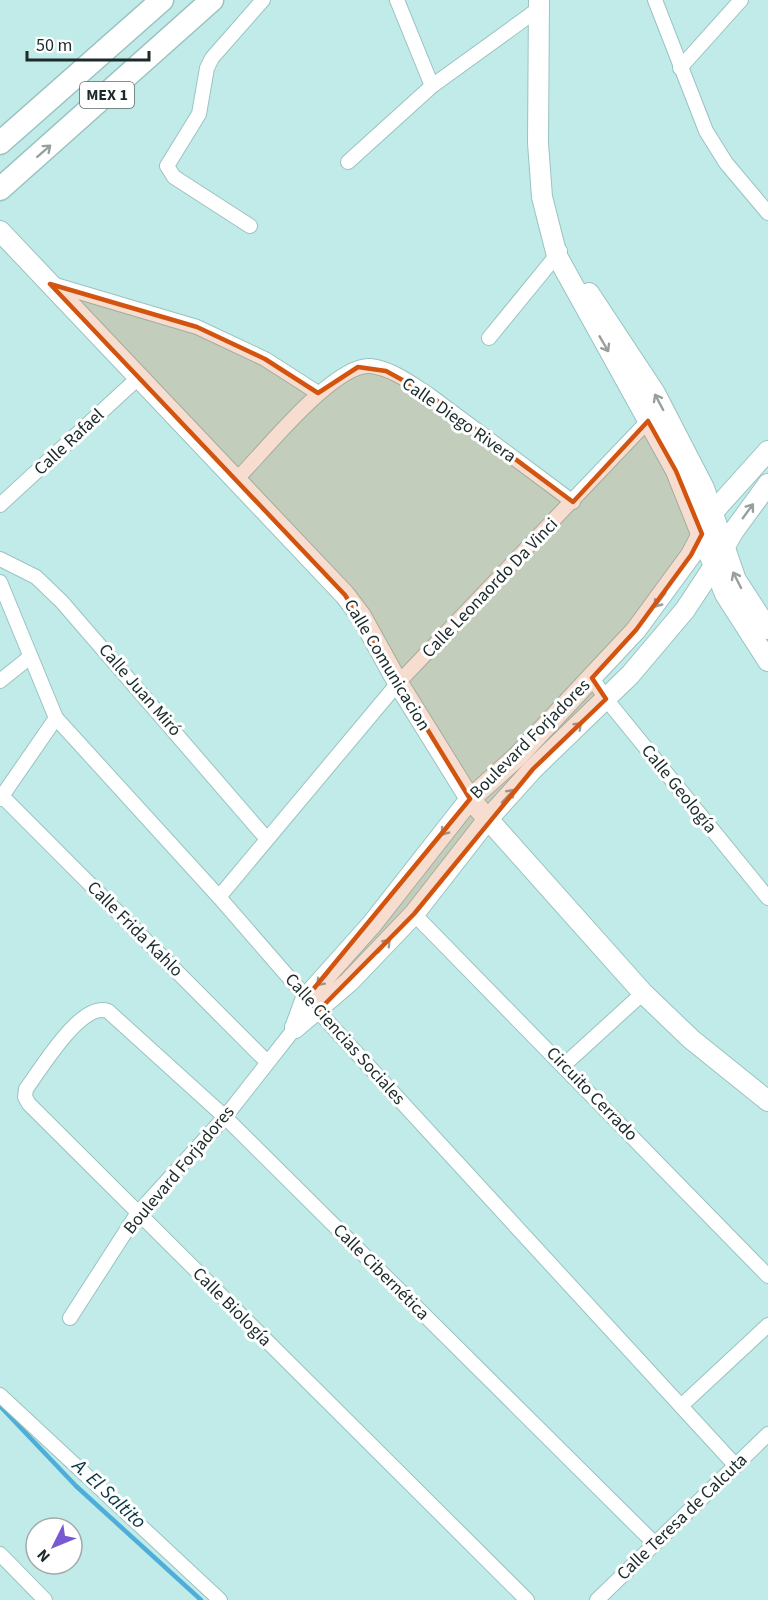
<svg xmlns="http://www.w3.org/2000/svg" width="768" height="1600" font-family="'Source Sans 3',sans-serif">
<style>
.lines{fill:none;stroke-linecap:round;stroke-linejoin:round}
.stream{stroke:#4eadd9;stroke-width:4.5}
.street-casing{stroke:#99c3c1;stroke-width:16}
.secondary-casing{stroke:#99c3c1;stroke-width:22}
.primary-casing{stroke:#99c3c1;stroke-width:25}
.street{stroke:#fff;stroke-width:14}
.secondary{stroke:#fff;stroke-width:20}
.primary{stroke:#fff;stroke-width:22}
.oneway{stroke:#98a09f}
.marked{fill:#d3540f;fill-opacity:0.2;stroke:#d3540f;stroke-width:4.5;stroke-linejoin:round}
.labels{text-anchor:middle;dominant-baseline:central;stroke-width:6;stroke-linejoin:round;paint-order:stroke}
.shield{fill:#fff;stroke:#5f6b6a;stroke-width:1.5}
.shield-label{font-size:16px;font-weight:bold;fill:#1a2b2a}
.street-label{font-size:18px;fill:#1a2b2a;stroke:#fff}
.water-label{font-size:20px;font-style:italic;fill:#093547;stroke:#fff}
</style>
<rect width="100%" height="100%" fill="#c0ebe8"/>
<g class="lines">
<path class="stream" d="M 0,1406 L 76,1486 L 201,1600"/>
<defs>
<g id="street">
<path d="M 397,0 L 432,86"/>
<path d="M 655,0 L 706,131 L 726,163 L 768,213"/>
<path d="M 680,68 L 741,0"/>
<path d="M 348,162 L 432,86 L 537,10"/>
<path d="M 250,226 L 174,177 L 167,166 L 199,114 L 207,68 L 212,58 L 263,0"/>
<path d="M 52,284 L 197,327 L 265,359 L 318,393"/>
<path d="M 489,338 L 560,251"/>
<path d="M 236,480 C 263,453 333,364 370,366 C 391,368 411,383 428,394 L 573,502"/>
<path d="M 0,505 L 137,379"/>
<path d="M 0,559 L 36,577 L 62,602 L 266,838"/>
<path d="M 0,582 L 56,718 L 219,897 L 318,1011 L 736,1466"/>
<path d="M 592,678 L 606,699 L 768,898"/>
<path d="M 0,681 L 30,657"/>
<path d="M 2,796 L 267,1062"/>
<path d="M 0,799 L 56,718"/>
<path d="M 219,897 L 398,683 L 648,421"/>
<path d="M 414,914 L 768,1276"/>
<path d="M 564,1065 L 643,993"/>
<path d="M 70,1318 L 137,1214 L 225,1117 L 295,1028"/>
<path d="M 0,1395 L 220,1600"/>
<path d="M 681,1406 L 768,1325"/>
<path d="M 0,1554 L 45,1600"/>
<path d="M 527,1600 L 29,1104 L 25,1097 L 26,1089 C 41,1069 81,1001 108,1011 L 225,1117 L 654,1543"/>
<path d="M 597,1600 L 768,1434"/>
</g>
<g id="secondary">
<path d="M 539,0 L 538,143 L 542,197 L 557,256 L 676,471 L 725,594 L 768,661"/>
<path d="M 0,231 L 345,595 L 361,616 L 398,683 L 470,799 L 643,993 L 691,1039 L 768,1101"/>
<path d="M 589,293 L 655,393 L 704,488 L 736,580 L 768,629"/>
<path d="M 295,1028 L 306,998 L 372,924 L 470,799 L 517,757 L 636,630 L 691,555 L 714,511 L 768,451"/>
<path d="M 295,1028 L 349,982 L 414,914 L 488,819 L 533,769 L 630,675 L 685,610 L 714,566 L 733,532 L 768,484"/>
</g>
<g id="primary">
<path d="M 0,143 L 162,0"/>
<path d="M 0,189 L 212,0"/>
</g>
</defs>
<use href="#street" class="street-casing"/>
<use href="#secondary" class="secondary-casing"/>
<use href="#primary" class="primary-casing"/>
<use href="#street" class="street"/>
<use href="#secondary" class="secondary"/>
<use href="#primary" class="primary"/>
</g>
<defs><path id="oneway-shaft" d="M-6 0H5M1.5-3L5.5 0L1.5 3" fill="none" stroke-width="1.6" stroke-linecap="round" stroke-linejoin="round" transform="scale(1.5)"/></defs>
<g class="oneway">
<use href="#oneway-shaft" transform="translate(44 151) rotate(-41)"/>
<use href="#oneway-shaft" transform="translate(604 344) rotate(60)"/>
<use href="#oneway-shaft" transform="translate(659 402) rotate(-118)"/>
<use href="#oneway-shaft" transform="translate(748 511) rotate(-54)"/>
<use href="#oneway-shaft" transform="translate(737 580) rotate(-117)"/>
<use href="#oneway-shaft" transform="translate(660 600) rotate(127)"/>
<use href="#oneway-shaft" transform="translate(575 729) rotate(-44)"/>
<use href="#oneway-shaft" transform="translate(508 796) rotate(-47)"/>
<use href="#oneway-shaft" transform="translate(447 828) rotate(128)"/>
<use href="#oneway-shaft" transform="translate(384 946) rotate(-47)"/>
<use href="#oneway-shaft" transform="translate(323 979) rotate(132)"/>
</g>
<path class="marked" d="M 50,284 L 197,327 L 265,359 L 318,393 L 358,367 L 386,371 L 428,394 L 573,502 L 648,421 L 676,471 L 702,534 L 691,555 L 636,630 L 592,678 L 606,699 L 533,769 L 414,914 L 318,1011 L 306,998 L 470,799 L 345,595 Z"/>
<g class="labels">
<rect class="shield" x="80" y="82" width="54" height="26" rx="4.5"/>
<g class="shield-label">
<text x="107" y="95">MEX 1</text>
</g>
<g class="street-label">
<text transform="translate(459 420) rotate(35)">Calle Diego Rivera</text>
<text transform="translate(69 442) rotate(-43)">Calle Rafael</text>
<text transform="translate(490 588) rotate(-46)">Calle Leonaordo Da Vinci</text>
<text transform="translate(387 665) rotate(59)">Calle Comunicacion</text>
<text transform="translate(140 690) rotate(49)">Calle Juan Miró</text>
<text transform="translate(530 739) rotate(-45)">Boulevard Forjadores</text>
<text transform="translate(679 789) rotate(51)">Calle Geología</text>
<text transform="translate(135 929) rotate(45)">Calle Frida Kahlo</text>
<text transform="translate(345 1039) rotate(48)">Calle Ciencias Sociales</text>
<text transform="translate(592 1094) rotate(46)">Circuito Cerrado</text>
<text transform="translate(179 1170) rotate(-50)">Boulevard Forjadores</text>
<text transform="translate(381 1272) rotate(45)">Calle Cibernética</text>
<text transform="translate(232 1307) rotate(45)">Calle Biología</text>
<text transform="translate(682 1517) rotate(-44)">Calle Teresa de Calcuta</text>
</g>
<g class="water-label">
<text transform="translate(109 1494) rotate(43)">A. El Saltito</text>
</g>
</g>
<g transform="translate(54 1546) rotate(227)"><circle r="28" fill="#ffffff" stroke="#a3aaaa" stroke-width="1.5"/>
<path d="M0-4.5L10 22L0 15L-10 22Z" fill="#7759d3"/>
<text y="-9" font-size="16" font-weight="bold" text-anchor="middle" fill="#1a2b2a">N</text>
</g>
<path d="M27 51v9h122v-9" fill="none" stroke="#1a2b2a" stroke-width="3"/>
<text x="36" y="51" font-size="18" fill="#1a2b2a" stroke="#ffffff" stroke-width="4.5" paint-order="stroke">50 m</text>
</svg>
